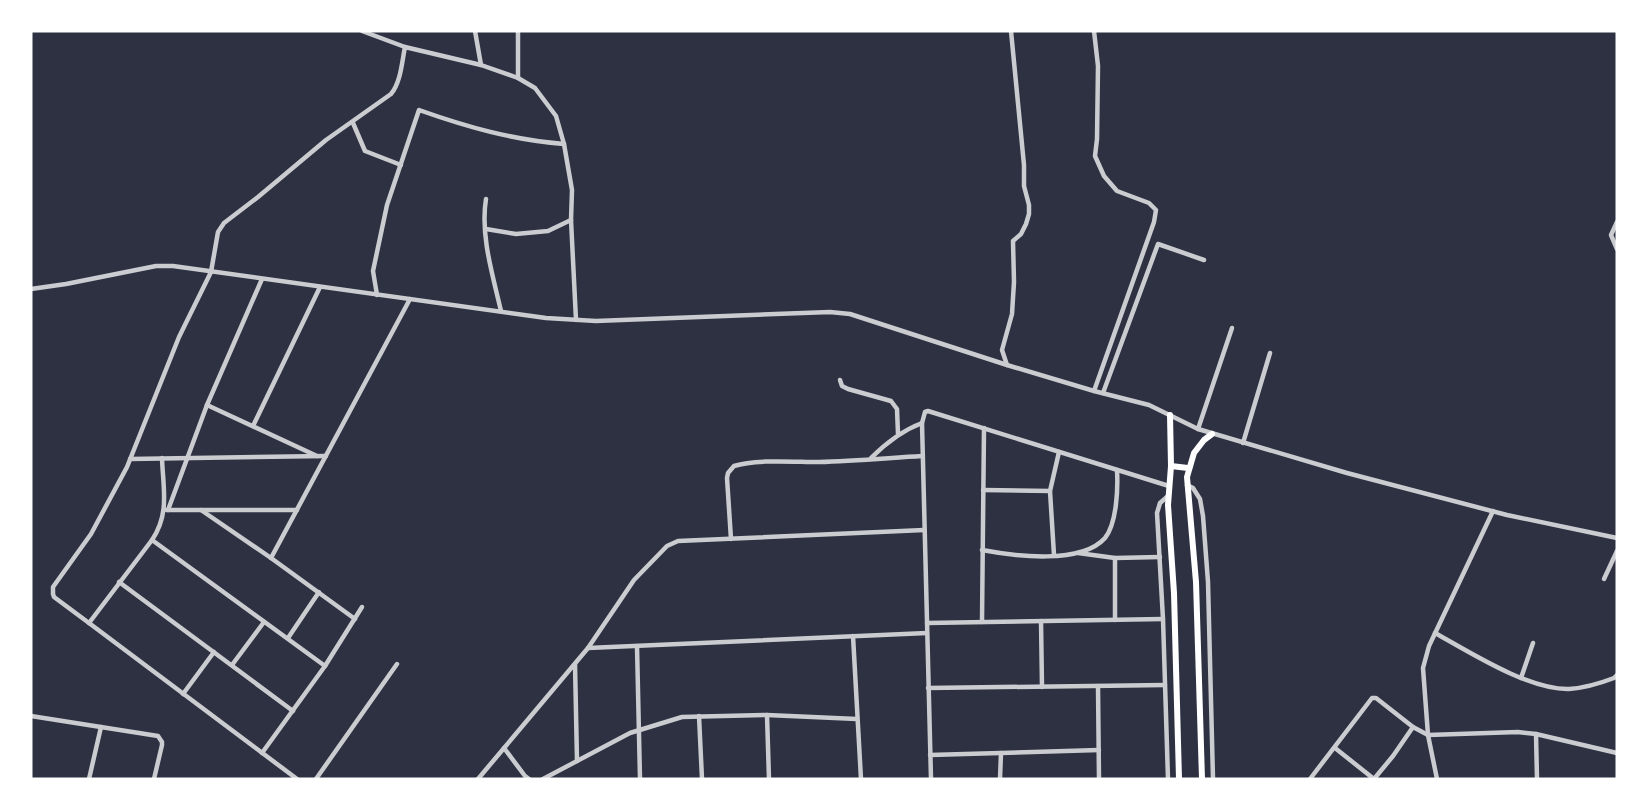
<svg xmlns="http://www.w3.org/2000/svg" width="1648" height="810" font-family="'Playfair Display',serif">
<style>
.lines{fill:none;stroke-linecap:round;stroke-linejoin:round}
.minor{stroke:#caccd0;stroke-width:4.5}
.secondary{stroke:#fff;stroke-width:6}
</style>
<rect width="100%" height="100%" fill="#2d3142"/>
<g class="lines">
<g class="minor">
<path d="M 362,31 L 405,47"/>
<path d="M 475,31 L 481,65"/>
<path d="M 1011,31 L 1024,165 L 1024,186 L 1029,205 L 1029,214 L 1026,224 L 1021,234 L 1013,241 L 1014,282 L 1012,314 L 1002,350 L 1007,365 L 1094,391 L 1149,405 L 1198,429 L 1347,473 L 1507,515 L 1617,538"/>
<path d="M 518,78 L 518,31"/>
<path d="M 353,123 L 365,151 L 401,165"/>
<path d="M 486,199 C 480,235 493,276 501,311"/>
<path d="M 1617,222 L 1611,235 L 1617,249"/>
<path d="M 486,229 L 516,234 L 548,231 L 571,220"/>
<path d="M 31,289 L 66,284 L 156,266 L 173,266 L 546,318 L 596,321 L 830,312 L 850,314 L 1007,365"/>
<path d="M 377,295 L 373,271 L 387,205 L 419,110 C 467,127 513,140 564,144"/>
<path d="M 840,380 L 842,386 L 848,389 L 891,401 L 897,409 L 898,434"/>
<path d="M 1094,391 L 1154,222 L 1156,210 L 1149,203 L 1117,191 L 1104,176 L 1095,156 L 1097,139 L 1098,66 L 1094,31"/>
<path d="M 1103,393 L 1158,244 L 1204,260"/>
<path d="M 207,405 L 317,456"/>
<path d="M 253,426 L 320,287"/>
<path d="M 1198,429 L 1232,328"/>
<path d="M 1243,443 L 1270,353"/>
<path d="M 871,458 C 886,443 901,431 922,423"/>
<path d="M 130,459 L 326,456"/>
<path d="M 1187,485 L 1193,488 L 1200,499 L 1203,516 L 1208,582 L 1213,779"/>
<path d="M 983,490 L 1050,491"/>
<path d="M 166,510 L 297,510"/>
<path d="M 168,510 L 207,405 L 262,279"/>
<path d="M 201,510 L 271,558 L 355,619"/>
<path d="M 731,539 L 727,478 L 728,473 L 734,466 C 757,459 794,462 819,462 C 853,461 888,458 922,456"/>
<path d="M 152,540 L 325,666"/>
<path d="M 982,550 C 1014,556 1081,565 1105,538 C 1117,523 1118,488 1117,470"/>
<path d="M 1078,553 L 1115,558 L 1115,620"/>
<path d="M 1054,555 L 1050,491 L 1059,452"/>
<path d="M 271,558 L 410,299"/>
<path d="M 1115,558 L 1160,557"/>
<path d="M 1604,579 L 1617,551"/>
<path d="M 119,582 L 293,711"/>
<path d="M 1041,621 L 1042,687"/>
<path d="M 982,622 L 984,428"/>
<path d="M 89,623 L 152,540 C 170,514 163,488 162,458"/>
<path d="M 927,623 L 1163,619"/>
<path d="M 1435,633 C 1471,653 1529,690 1569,689 C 1584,688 1601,683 1614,678 L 1617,675"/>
<path d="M 853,636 L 861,779"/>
<path d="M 288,638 L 319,592"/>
<path d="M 637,646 L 640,779"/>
<path d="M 588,648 L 927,633"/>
<path d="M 575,664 L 577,761"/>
<path d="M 232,665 L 264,622"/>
<path d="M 1521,678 L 1533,643"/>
<path d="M 1098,686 L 1099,779"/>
<path d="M 928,688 L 1165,685"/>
<path d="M 183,694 L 214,652"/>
<path d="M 767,715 L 769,779"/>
<path d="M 31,716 L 158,736 L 162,742 L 162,745 L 154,779"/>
<path d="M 699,716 L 702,779"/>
<path d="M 1536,734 L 1537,779"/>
<path d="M 504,748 L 525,776 L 529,779"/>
<path d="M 1335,748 L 1374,779"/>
<path d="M 262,753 L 325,666 L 362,607"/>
<path d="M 930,755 L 1099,750"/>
<path d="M 89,779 L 101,727"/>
<path d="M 297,779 L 89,623 L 54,597 L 53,594 L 53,587 L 91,534 L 127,467 L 179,337 L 211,272 L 218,232 L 224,223 L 258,197 L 326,140 L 391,94 C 401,82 402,61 405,47 L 481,65 L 518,78 L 535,88 L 556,116 L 564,144 L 572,190 L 571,220 L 576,320"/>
<path d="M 316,779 L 397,664"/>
<path d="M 478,779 L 588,648 L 634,580 L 667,546 L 678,541 L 924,530"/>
<path d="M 543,779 L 630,733 L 682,717 L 767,715 L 857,719"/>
<path d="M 931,779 L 922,423 L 925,412 L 928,411 L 1169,486"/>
<path d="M 1000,779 L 1001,753"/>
<path d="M 1168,779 L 1163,619 L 1157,513 L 1160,503 L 1168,496"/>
<path d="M 1310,779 L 1372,698 L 1376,698 L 1413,727"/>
<path d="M 1374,779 L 1393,756 L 1413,727 L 1428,735 L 1518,732 L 1536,734 L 1617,753"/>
<path d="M 1437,779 L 1428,735 L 1423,668 L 1429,646 L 1493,511"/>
</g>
<g class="secondary">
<path d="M 1170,415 L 1171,466 L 1168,505 L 1174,593 L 1179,779"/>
<path d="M 1171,466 L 1188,468"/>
<path d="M 1202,779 L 1196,582 L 1187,477 L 1194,453 L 1204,440 L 1212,434"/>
</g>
</g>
<rect width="1648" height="810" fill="none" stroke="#ffffff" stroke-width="65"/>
</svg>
